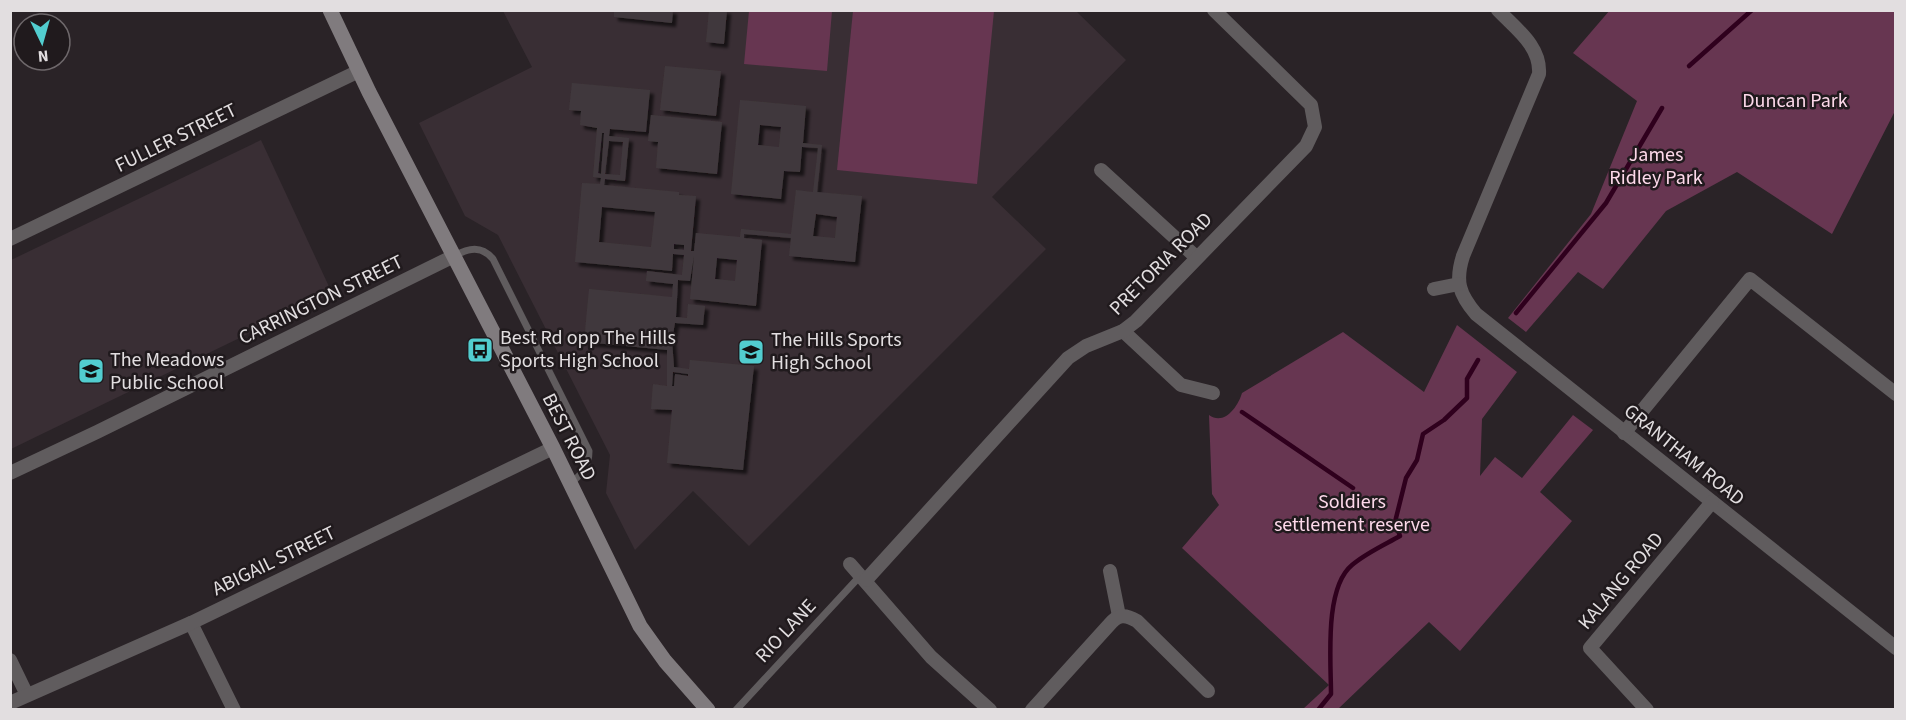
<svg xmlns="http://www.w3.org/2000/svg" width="1906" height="720" font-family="'Source Sans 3',sans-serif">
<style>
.built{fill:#392e34}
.green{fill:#673651}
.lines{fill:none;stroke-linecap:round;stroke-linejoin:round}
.stream{stroke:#2f001d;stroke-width:4.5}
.building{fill:#40393c;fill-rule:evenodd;filter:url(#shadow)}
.lane{stroke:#605c5e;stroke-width:7}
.street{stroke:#605c5e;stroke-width:14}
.secondary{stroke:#807b7e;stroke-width:15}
.labels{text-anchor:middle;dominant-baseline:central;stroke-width:5;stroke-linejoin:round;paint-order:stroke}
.park-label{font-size:20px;fill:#fdd9ea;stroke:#201a1d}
.street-label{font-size:20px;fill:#e2dee0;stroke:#201a1d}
.poi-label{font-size:20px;fill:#e2dee0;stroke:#201a1d;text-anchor:start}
</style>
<defs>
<filter id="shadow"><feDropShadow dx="4" dy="4" stdDeviation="1.5" flood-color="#0009"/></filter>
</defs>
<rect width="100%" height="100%" fill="#2a2327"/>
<g class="built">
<path d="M 503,11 L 1076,11 L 1126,60 L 992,197 L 1046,249 L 749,546 L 693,491 L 635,550 L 606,493 L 610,455 L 498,235 L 465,216 L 419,123 L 532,67 Z"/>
<path d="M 261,140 L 332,293 L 11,449 L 11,260 Z"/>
</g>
<g class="green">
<path d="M 1610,10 L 1895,11 L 1895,111 L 1832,234 L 1737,172 L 1666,211 L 1603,289 L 1578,272 L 1526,332 L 1508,318 L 1591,214 L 1637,101 L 1573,53 Z"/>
<path d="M 749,11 L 832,11 L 827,71 L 744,64 Z"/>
<path d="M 853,11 L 994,11 L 977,184 L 837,170 Z"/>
<path d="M 1457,325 L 1517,372 L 1482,419 L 1480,476 L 1495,457 L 1522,478 L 1573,415 L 1593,430 L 1540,492 L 1572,521 L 1460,651 L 1429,622 L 1338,709 L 1303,709 L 1329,685 L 1182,548 L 1219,505 L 1212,494 L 1209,415 C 1224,426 1238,407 1242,393 L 1343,332 L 1424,392 Z"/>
</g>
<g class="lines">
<g class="stream">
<path d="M 1689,66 L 1752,10"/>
<path d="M 1516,313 L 1606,203 L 1662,108"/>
<path d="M 1242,412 L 1353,488"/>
<path d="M 1318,710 L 1331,694 C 1331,661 1324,588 1352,565 C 1366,553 1384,545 1400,536 L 1395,522 L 1406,478 L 1417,460 L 1423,434 L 1444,420 L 1467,398 L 1467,379 L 1478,360"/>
</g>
</g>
<g class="building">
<path d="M 614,10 L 673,10 L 672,23 L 614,17 Z"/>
<path d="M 709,10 L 727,10 L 724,44 L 706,42 Z"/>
<path d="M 665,66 L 721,71 L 716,116 L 660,110 Z"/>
<path d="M 572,83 L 650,90 L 646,132 L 610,129 L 609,136 L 629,138 L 625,181 L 605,179 L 604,185 L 679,192 L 679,195 L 696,196 L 691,251 L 694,251 L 696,233 L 740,237 L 741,229 L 791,234 L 796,190 L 813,192 L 818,148 L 802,147 L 800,172 L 784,171 L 781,199 L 731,194 L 740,100 L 806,106 L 803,143 L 822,145 L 817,192 L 862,196 L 855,262 L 789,256 L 791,238 L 744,234 L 744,238 L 762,240 L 756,306 L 690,299 L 694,256 L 690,281 L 678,280 L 676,317 L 687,318 L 688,304 L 705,306 L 703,325 L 675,323 L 672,340 L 674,367 L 689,369 L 690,360 L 754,366 L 743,470 L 667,463 L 672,410 L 651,409 L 653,384 L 667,386 L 667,350 L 584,342 L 589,289 L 672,297 L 673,284 L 646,281 L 647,271 L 682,275 L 684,255 L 673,254 L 672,271 L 575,262 L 582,183 L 600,184 L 601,178 L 593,177 L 597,128 L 580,125 L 581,111 L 569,110 ZM 760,125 L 781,127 L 779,147 L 758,145 ZM 602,133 L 604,133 L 601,174 L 598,173 ZM 609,141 L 623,142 L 620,175 L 605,174 ZM 602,207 L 655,212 L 651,247 L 599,242 ZM 816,214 L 837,217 L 835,238 L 813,236 ZM 674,244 L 684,245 L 684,250 L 674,249 ZM 717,258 L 737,260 L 735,281 L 715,279 ZM 673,372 L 688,374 L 688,376 L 675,374 L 674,386 L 672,386 Z"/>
<path d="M 651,115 L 722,122 L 717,174 L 656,168 L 658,142 L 648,141 Z"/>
</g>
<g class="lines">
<g class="lane">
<path d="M 454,256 C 469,248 481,245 493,259 L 589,451 C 589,466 582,474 571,483"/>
<path d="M 736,710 L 861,575"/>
</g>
<g class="street">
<path d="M 1498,10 C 1516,29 1541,46 1539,74 L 1463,256 C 1455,281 1459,294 1476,314 L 1896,648"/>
<path d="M 1101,170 L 1196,257"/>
<path d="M 10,239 L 359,71"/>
<path d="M 1434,289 L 1459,284"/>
<path d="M 1123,331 L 1181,385 L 1213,393"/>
<path d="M 1624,433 L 1750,279 L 1896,394"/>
<path d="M 10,473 L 97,432 L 454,256"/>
<path d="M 850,564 L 931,657 L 990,710"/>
<path d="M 1110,571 L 1119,616"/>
<path d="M 866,580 L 1068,358 L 1086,346 L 1123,331 L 1136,321 L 1306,146 L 1315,127 L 1311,105 L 1214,10"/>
<path d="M 191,623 L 234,710"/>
<path d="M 10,660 L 27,695"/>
<path d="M 10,703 L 191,623 L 553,448"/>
<path d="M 1032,710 L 1109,625 C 1118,614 1125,614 1137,621 L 1208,691"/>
<path d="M 1647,710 L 1590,648 L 1712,502"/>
</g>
<path class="secondary" d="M 330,10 L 369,92 L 553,448 L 640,626 L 665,661 L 708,710"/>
</g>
<defs>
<symbol id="bus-square" viewBox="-11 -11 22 22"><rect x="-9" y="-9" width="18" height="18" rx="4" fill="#52cdcf" stroke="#201a1d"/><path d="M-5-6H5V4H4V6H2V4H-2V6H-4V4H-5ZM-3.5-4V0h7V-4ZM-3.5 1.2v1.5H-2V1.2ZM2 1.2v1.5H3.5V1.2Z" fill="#111"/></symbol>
<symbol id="school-square" viewBox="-11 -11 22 22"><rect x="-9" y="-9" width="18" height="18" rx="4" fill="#52cdcf" stroke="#201a1d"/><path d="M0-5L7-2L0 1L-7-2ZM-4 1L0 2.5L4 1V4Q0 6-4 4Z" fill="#111"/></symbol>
</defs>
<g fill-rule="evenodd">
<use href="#bus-square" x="465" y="335" width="30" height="30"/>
<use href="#school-square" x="736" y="337" width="30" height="30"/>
<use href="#school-square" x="76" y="356" width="30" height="30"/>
</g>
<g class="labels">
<g class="park-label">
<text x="1795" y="101">Duncan Park</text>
<text x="1656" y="155">James<tspan x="1656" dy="23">Ridley Park</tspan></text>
<text x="1352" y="502">Soldiers<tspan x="1352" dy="23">settlement reserve</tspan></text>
</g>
<g class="street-label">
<text transform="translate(176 138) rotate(-26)">FULLER STREET</text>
<text transform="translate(1161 264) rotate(-45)">PRETORIA ROAD</text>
<text transform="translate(321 300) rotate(-26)">CARRINGTON STREET</text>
<text transform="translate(569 437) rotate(63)">BEST ROAD</text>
<text transform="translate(1684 455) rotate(39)">GRANTHAM ROAD</text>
<text transform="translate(274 561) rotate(-26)">ABIGAIL STREET</text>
<text transform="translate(1621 581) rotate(-50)">KALANG ROAD</text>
<text transform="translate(786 631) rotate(-47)">RIO LANE</text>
</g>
<g class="poi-label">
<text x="500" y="338">Best Rd opp The Hills<tspan x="500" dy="23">Sports High School</tspan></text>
<text x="771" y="340">The Hills Sports<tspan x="771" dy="23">High School</tspan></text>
<text x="110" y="360">The Meadows<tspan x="110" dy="23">Public School</tspan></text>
</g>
</g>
<rect width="1906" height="720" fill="none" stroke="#e2dee0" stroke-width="24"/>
<g transform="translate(42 42) rotate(175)"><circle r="28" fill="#201a1d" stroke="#6e686b" stroke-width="1.5"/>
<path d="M0-4.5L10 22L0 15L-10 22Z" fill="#52cdcf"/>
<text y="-9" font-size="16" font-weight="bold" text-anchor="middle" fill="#e2dee0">N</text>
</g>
</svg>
